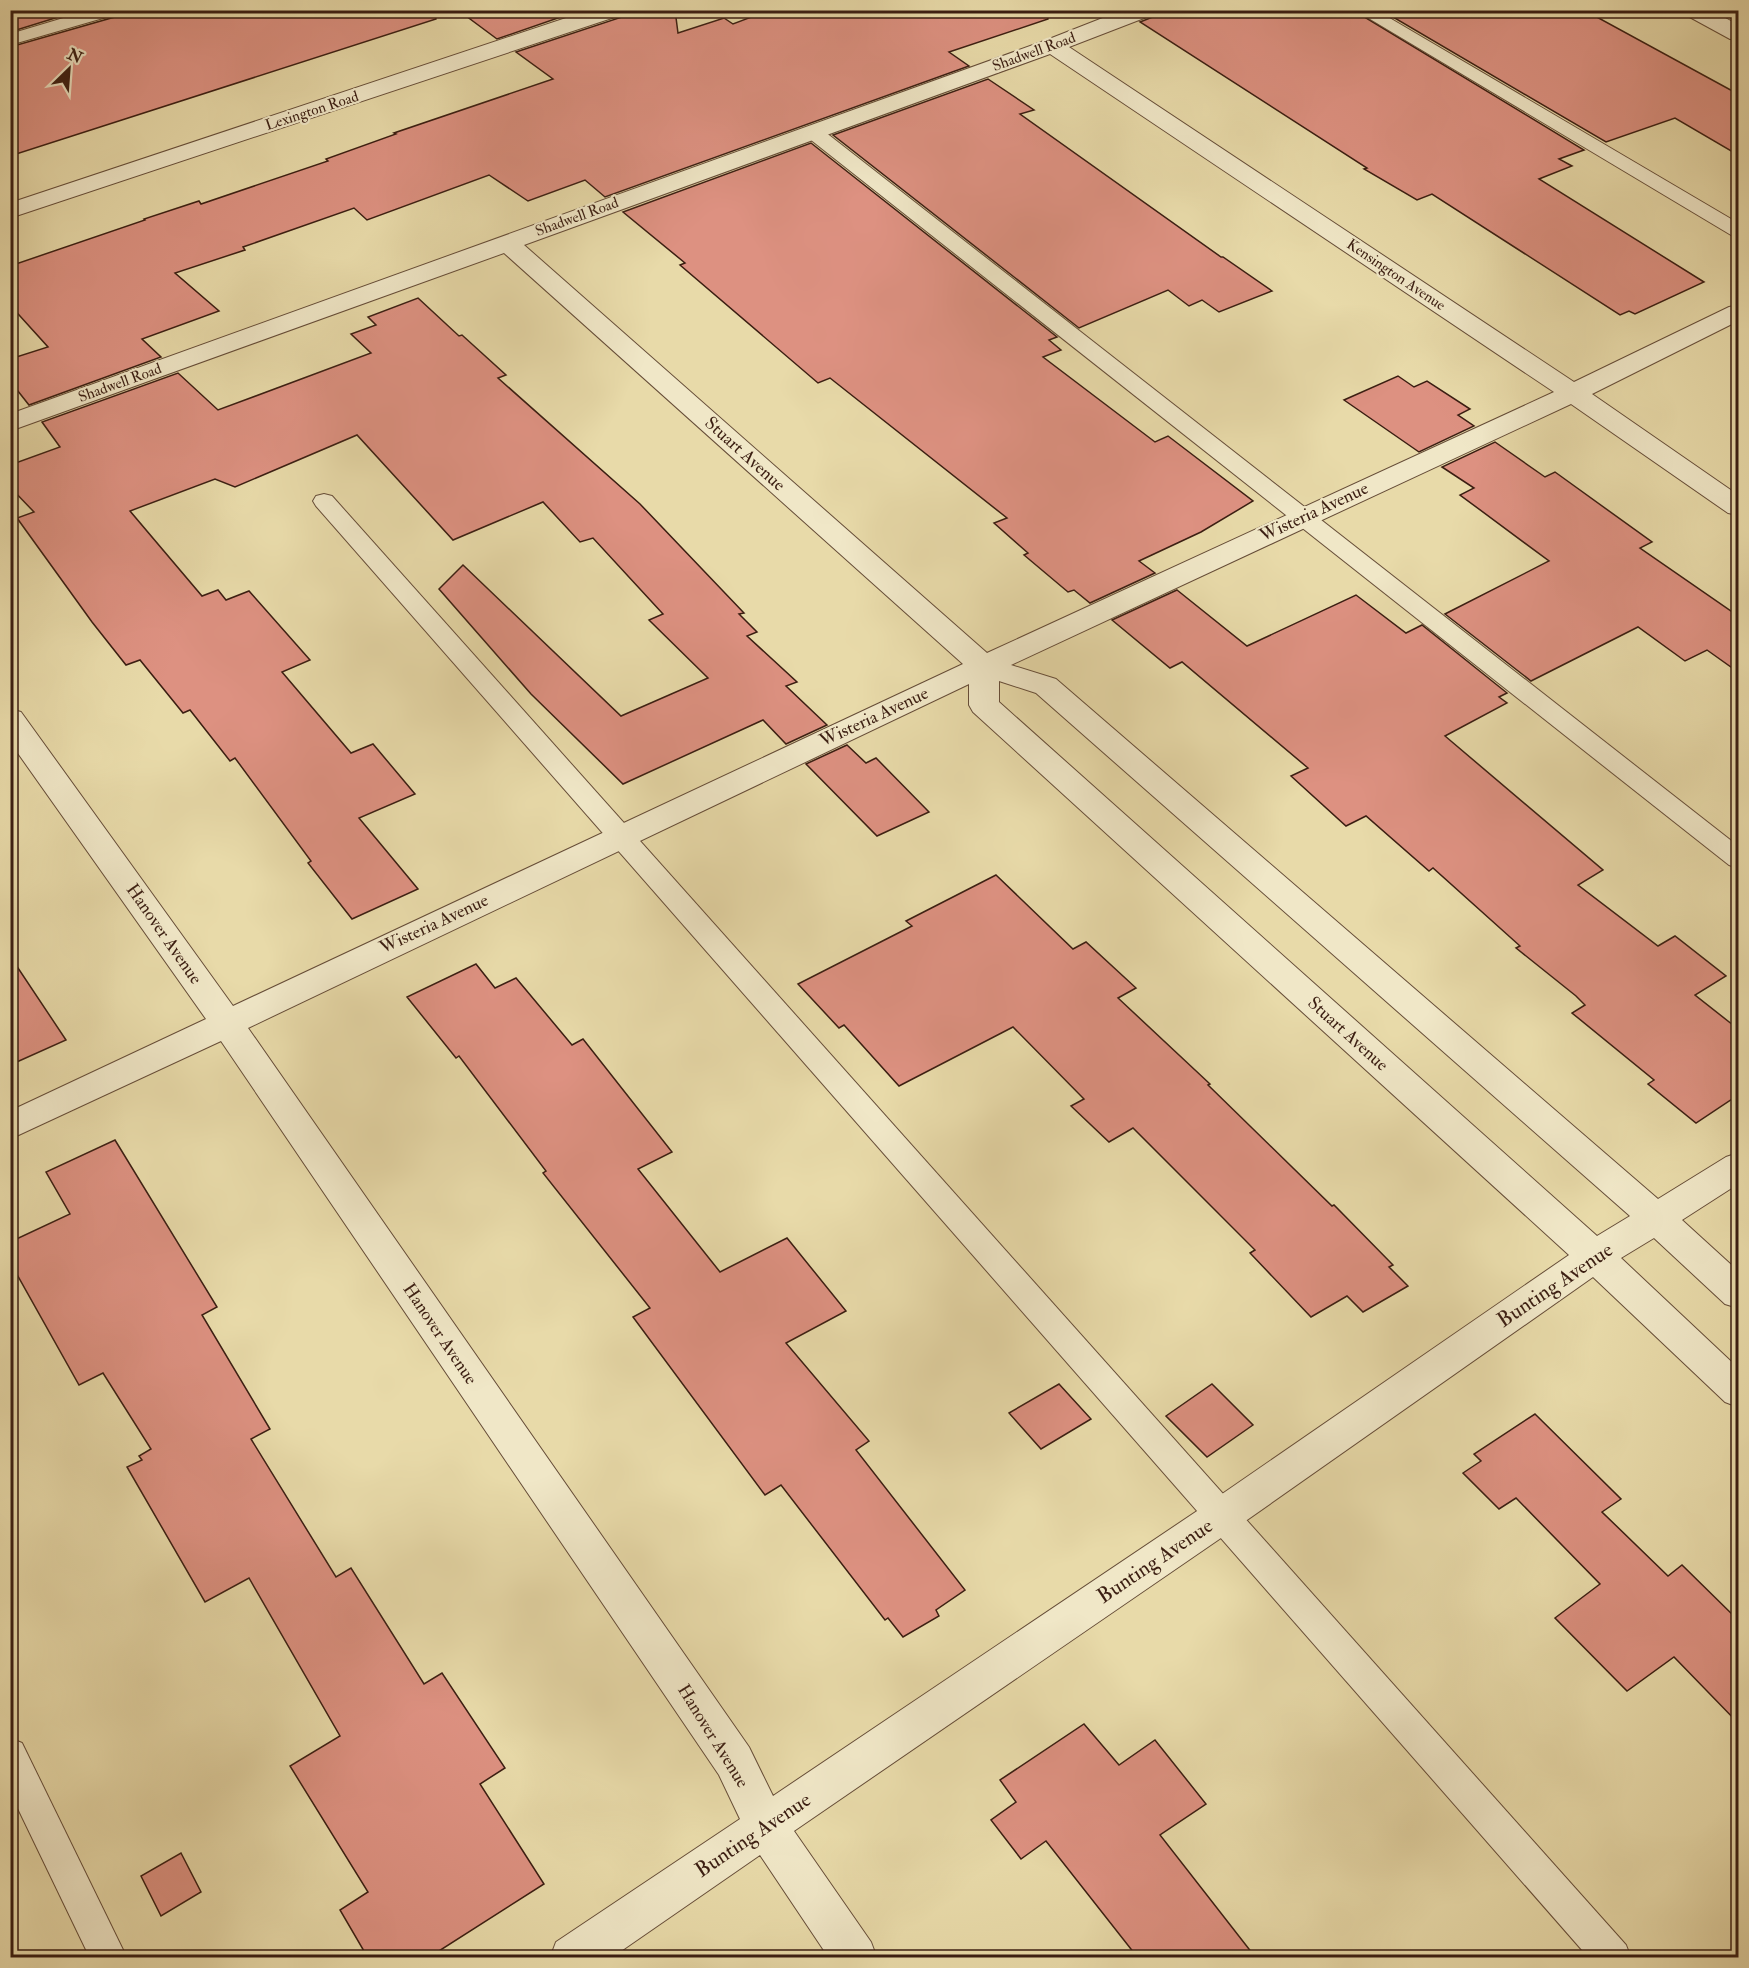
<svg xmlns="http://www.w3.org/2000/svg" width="1749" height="1968" font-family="'IM FELL Double Pica',serif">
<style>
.building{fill:#dd9181;stroke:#3b1e12;stroke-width:1.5}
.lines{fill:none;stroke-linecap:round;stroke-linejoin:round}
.lane-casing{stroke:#664d38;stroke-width:2}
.street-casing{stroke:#664d38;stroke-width:2}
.lane{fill:#f0e7c7;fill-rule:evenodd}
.street{fill:#f0e7c7;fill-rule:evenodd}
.labels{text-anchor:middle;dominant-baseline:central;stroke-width:4.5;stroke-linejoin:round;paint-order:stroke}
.far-street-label{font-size:15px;fill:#3b1e12;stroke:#f0e7c7}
.street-label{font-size:18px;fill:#3b1e12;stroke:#f0e7c7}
.near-street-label{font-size:21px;fill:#3b1e12;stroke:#f0e7c7}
</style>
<rect width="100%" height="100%" fill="#e8daa9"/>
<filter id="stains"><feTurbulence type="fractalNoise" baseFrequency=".00333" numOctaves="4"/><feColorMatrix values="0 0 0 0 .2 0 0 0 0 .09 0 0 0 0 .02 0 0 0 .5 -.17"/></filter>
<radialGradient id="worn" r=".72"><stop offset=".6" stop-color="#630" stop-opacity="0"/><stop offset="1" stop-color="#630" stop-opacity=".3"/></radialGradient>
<g class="building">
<path d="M 10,10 L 81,10 L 10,32 Z"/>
<path d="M 121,10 L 435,10 L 436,19 L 10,156 L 10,47 L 118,16 Z"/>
<path d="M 458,10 L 581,10 L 497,39 Z"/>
<path d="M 625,10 L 675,10 L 678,33 L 724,18 L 733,24 L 770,10 L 1047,10 L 1048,19 L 949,52 L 969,66 L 605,197 L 585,180 L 528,201 L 489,175 L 367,220 L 354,208 L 243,247 L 245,250 L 175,273 L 219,311 L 142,339 L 161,357 L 29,405 L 10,381 L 10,359 L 48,347 L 10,305 L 10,266 L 145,220 L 144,219 L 199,201 L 201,204 L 328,161 L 326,159 L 396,134 L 394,133 L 553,79 L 516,52 L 622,17 Z"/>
<path d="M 1156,10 L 1353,10 L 1584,150 L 1559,159 L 1572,166 L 1539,179 L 1704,282 L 1635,314 L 1629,311 L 1620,315 L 1432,194 L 1417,200 L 1364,169 L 1367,168 L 1140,22 L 1153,17 Z"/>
<path d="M 1381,10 L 1584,10 L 1738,94 L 1738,155 L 1675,118 L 1606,142 Z"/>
<path d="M 988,79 L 1034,110 L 1020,114 L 1221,257 L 1223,257 L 1272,291 L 1219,312 L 1202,300 L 1189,306 L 1168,290 L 1079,328 L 833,135 Z"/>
<path d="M 811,143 L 1057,337 L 1049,340 L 1061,350 L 1043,357 L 1155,442 L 1168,436 L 1253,501 L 1201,532 L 1139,561 L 1155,573 L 1090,603 L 1074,590 L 1068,592 L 1024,555 L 1028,553 L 994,523 L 1007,518 L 830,378 L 818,383 L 680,265 L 685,263 L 623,212 Z"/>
<path d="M 418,298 L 459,336 L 462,335 L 506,375 L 498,378 L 640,504 L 744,613 L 739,614 L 757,632 L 747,636 L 797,682 L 786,686 L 827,725 L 786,744 L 763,720 L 623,784 L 531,694 L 439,589 L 463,565 L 621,716 L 708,678 L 649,620 L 663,614 L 593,538 L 580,542 L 543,502 L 453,540 L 357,435 L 235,487 L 215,479 L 130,511 L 202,596 L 218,590 L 226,600 L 249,591 L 310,660 L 282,672 L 351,753 L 373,744 L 415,794 L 359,818 L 418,889 L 352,919 L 308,863 L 311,861 L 235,758 L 230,761 L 190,710 L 183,713 L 140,660 L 126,665 L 92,622 L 17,518 L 34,512 L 10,487 L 10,465 L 60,447 L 42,422 L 178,373 L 218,410 L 371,353 L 351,334 L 376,325 L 368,317 Z"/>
<path d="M 1398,376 L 1414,387 L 1427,381 L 1470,409 L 1458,415 L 1474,426 L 1419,452 L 1344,400 Z"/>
<path d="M 1495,442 L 1545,477 L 1555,472 L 1652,542 L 1640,548 L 1738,616 L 1738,672 L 1707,650 L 1685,661 L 1638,627 L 1531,681 L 1445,614 L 1549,561 L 1460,495 L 1474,488 L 1442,467 Z"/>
<path d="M 1177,590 L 1247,646 L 1356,595 L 1406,633 L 1422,625 L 1507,693 L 1499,697 L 1507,703 L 1445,736 L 1603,870 L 1578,885 L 1658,946 L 1675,936 L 1726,976 L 1695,995 L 1738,1029 L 1738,1095 L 1696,1123 L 1648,1084 L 1654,1080 L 1572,1013 L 1585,1005 L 1576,996 L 1516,948 L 1520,946 L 1433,868 L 1429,871 L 1366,816 L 1346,826 L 1291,776 L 1308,768 L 1182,662 L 1170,668 L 1112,620 Z"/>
<path d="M 847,745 L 866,763 L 876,758 L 929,812 L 877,836 L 806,764 Z"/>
<path d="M 996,875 L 1073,949 L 1086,942 L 1136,988 L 1118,998 L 1210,1084 L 1208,1085 L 1332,1206 L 1334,1205 L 1393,1265 L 1389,1267 L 1408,1286 L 1363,1312 L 1347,1296 L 1311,1317 L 1250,1253 L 1255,1250 L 1133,1128 L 1109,1142 L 1071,1106 L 1084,1099 L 1013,1027 L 899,1086 L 844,1025 L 839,1028 L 798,984 L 912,926 L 906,921 Z"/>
<path d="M 10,956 L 66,1040 L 10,1065 Z"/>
<path d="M 476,964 L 495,988 L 516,978 L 572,1045 L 583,1039 L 672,1152 L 638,1169 L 720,1272 L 787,1238 L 846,1311 L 786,1343 L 869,1441 L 856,1450 L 965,1590 L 936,1610 L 939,1616 L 903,1637 L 888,1618 L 885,1620 L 781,1485 L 765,1495 L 633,1317 L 650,1308 L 543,1173 L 546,1171 L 459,1056 L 456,1058 L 407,997 Z"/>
<path d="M 115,1140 L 217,1307 L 202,1315 L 270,1429 L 251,1439 L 336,1577 L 351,1568 L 424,1684 L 442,1673 L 505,1768 L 480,1784 L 544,1884 L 428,1958 L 368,1958 L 340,1910 L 368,1892 L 290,1766 L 340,1736 L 249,1578 L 205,1602 L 127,1467 L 142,1460 L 139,1456 L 151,1449 L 103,1373 L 79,1385 L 10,1262 L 10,1242 L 70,1214 L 46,1172 Z"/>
<path d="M 1059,1384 L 1091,1419 L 1041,1449 L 1009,1413 Z"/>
<path d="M 1212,1384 L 1253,1425 L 1207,1457 L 1166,1416 Z"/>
<path d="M 1535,1414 L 1621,1499 L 1602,1512 L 1668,1576 L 1682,1565 L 1738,1620 L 1738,1723 L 1674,1657 L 1627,1691 L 1555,1618 L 1600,1584 L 1516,1498 L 1499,1509 L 1463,1473 L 1481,1461 L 1474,1454 Z"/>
<path d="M 1084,1724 L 1119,1765 L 1155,1740 L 1206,1804 L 1160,1835 L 1256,1958 L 1138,1958 L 1046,1841 L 1021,1859 L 991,1820 L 1016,1802 L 1000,1780 Z"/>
<path d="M 181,1853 L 201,1892 L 161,1916 L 141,1876 Z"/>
</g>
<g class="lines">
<defs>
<g id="lane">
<path d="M 90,10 L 119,10 L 117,14 L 10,45 L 10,34 Z"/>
<path d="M 1355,10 L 1376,10 L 1738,223 L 1738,237 L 1731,235 Z"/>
<path d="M 813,126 L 820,128 L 1738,846 L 1738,868 L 1729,865 L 806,136 L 804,132 L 806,128 Z"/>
<path d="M 324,494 L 332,496 L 1626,1945 L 1631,1958 L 1589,1958 L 316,506 L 313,501 L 316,496 Z"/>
<path d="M 10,1738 L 22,1743 L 127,1958 L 90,1958 L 10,1792 Z"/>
</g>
<g id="street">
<path d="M 590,10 L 623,10 L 621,15 L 10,218 L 10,203 Z"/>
<path d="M 1123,10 L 1154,10 L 1152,15 L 1069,47 L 1574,382 L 1729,307 L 1738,305 L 1738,321 L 1592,394 L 1738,495 L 1738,515 L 1728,513 L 1571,404 L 1011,665 L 1056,679 L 1658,1199 L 1726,1157 L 1738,1153 L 1738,1184 L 1682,1220 L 1738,1271 L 1738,1308 L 1725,1304 L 1654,1238 L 1621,1258 L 1738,1368 L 1738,1407 L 1725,1402 L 1593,1277 L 1237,1527 L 794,1831 L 871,1942 L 877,1958 L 829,1958 L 760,1855 L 611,1958 L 550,1958 L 556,1942 L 740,1819 L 719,1775 L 221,1041 L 10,1139 L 10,1111 L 206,1019 L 10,742 L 10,709 L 21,712 L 233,1006 L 963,664 L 504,253 L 10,431 L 10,414 L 1044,41 ZM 1050,54 L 1554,392 L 987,653 L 524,245 ZM 999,681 L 1036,693 L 1630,1216 L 1597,1236 L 999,702 ZM 969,684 L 969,705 L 973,712 L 1569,1255 L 1209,1503 L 773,1796 L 749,1747 L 248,1028 Z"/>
<path d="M 1684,10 L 1711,10 L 1738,25 L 1738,40 L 1730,39 L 1686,15 Z"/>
</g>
</defs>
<use href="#lane" class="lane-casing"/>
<use href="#street" class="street-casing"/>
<use href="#lane" class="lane"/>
<use href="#street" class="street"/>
</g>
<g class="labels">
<g class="far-street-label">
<text transform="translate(1034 52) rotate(-20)">Shadwell Road</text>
<text transform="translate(312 111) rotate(-18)">Lexington Road</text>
<text transform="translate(577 217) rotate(-20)">Shadwell Road</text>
<text transform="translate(1396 275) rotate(34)">Kensington Avenue</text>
<text transform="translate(120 383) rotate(-20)">Shadwell Road</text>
</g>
<g class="street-label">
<text transform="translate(745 454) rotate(42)">Stuart Avenue</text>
<text transform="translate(1314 512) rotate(-25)">Wisteria Avenue</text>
<text transform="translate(874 717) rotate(-25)">Wisteria Avenue</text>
<text transform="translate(434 924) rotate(-25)">Wisteria Avenue</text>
<text transform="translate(164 934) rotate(55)">Hanover Avenue</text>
<text transform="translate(1348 1034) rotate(42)">Stuart Avenue</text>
<text transform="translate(440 1334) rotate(56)">Hanover Avenue</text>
<text transform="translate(713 1736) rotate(58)">Hanover Avenue</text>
</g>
<g class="near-street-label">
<text transform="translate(1555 1285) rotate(-34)">Bunting Avenue</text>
<text transform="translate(1155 1561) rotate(-34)">Bunting Avenue</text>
<text transform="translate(753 1835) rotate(-34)">Bunting Avenue</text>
</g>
</g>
<rect width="1749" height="1968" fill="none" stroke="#e8daa9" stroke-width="36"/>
<rect x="12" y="12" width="1725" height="1944" fill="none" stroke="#3b1e12" stroke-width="3"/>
<rect x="18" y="18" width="1713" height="1932" fill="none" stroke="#3b1e12" stroke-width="1.5"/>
<g transform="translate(69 69) rotate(25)" stroke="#f0e7c7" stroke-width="4.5" paint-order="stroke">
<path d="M0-4.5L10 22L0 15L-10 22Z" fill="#3b1e12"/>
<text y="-9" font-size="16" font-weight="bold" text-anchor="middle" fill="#3b1e12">N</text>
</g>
<rect width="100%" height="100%" filter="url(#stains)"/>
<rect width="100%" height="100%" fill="url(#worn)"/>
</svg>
